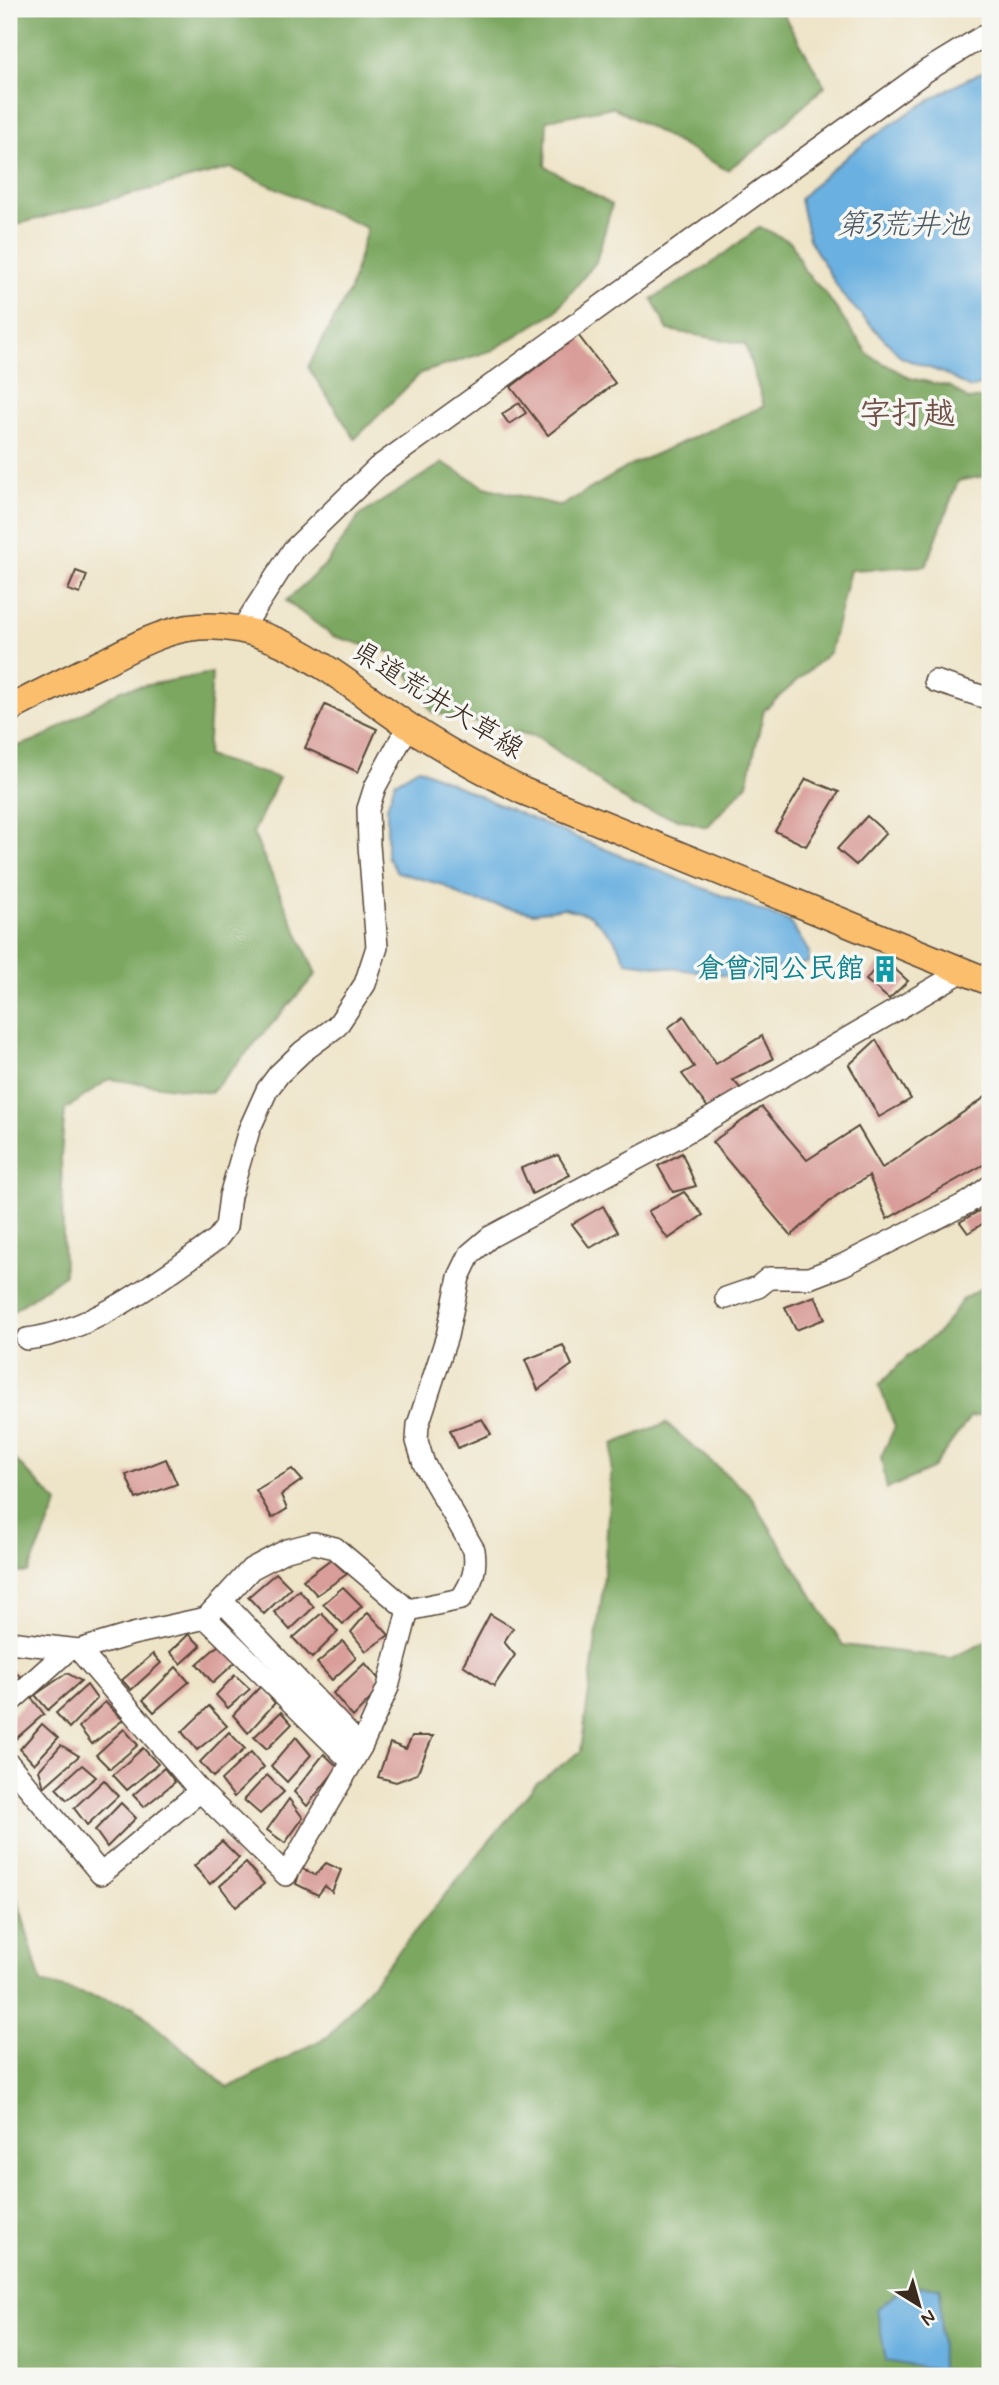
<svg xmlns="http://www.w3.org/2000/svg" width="999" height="2385" font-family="Mynerve,'Klee One',sans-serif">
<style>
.forest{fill:#7ba760;stroke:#5b683f;stroke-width:2}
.water{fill:#6ab0e0;stroke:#526d7f;stroke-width:2}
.building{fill:#d99e9a}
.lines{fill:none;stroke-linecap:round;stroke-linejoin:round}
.minor-casing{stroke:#564638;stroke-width:24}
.major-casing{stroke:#564638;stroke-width:29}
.minor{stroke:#fff;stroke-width:21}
.major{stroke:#fabe6d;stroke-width:26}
.labels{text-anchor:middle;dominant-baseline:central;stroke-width:7;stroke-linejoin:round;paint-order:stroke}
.street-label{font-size:28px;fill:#3b2a1e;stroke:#f6f6f2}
.culture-label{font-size:28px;font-weight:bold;fill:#0d838f;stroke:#f6f6f2;text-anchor:end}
.water-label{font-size:30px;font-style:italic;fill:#4b5962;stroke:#f6f6f2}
.quarter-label{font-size:32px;font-weight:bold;fill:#725349;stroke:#f6f6f2}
</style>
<rect width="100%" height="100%" fill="#f6f6f2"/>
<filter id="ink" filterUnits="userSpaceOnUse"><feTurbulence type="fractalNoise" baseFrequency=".0143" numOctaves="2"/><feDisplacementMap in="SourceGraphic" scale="14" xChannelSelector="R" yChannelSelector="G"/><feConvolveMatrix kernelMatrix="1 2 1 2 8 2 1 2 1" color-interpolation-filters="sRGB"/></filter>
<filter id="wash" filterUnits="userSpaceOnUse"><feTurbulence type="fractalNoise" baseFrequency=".00686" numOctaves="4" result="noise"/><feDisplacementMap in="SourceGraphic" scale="28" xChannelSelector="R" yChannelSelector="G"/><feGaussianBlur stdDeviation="1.57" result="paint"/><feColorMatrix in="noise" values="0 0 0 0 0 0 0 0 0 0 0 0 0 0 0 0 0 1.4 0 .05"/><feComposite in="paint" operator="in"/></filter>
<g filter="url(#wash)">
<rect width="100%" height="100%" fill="#eee4c8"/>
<g class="forest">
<path d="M 9,9 L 780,9 L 825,86 L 759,147 L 727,170 L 613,107 L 547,120 L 545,166 L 612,205 L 596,262 L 555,312 L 493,350 L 421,373 L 355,439 L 308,367 L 350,290 L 367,228 L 231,168 L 18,224 L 9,224 Z"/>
<path d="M 760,227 L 791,242 L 805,272 L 825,293 L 869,355 L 910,378 L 951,387 L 969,400 L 990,397 L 990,475 L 958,481 L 926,566 L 850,570 L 830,652 L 764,710 L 747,784 L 707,827 L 633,806 L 538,737 L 432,712 L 396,654 L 333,636 L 286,601 L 327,563 L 360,515 L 443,463 L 485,487 L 561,506 L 631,465 L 764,406 L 745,344 L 668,330 L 652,299 L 708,266 Z"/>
<path d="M 212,673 L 207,756 L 279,778 L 253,833 L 316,974 L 211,1093 L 109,1079 L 65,1110 L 61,1156 L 64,1275 L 9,1314 L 9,749 L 42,738 L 121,690 Z"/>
<path d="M 988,1284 L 990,1286 L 990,1347 L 988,1353 L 990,1355 L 990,1414 L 970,1417 L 932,1469 L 887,1489 L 881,1457 L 895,1427 L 879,1385 L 907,1357 L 940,1331 L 963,1299 Z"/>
<path d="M 666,1423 L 749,1494 L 843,1645 L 951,1658 L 990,1640 L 990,2376 L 9,2376 L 9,1894 L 18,1900 L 41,1983 L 134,2007 L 228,2088 L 329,2036 L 537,1783 L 581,1751 L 603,1587 L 613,1444 Z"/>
<path d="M 9,1454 L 58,1503 L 28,1573 L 9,1572 Z"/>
</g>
<g class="water">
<path d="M 990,68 L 990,382 L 970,388 L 943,373 L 902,358 L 843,296 L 809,239 L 800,199 C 850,147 925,99 990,68 Z"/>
<path d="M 419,768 C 540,826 665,873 790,922 L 809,952 L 808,963 L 762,971 L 745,978 L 627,962 L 613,937 L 590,915 L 564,908 L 534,913 L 467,899 L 443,885 L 397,872 L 387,856 L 387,807 L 395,782 Z"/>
<path d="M 906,2286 L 940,2287 L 941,2371 L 886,2361 L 877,2309 Z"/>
</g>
<g id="blocks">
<g class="building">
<path d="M 578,335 L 615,383 L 548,435 L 511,387 Z"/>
<path d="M 519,403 L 526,413 L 509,424 L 502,414 Z"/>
<path d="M 76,571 L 87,575 L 80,594 L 68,590 Z"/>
<path d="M 325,705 L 377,729 L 358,772 L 305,748 Z"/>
<path d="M 806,779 L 839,792 L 806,846 L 775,831 Z"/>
<path d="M 867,816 L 886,833 L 856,865 L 837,849 Z"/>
<path d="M 883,958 L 908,981 L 889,999 L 866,980 Z"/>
<path d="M 684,1016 L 716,1064 L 762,1036 L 773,1059 L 733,1080 L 742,1090 L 709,1109 L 682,1074 L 694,1067 L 668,1028 Z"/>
<path d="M 876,1040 L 911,1099 L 879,1117 L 849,1065 Z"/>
<path d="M 990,1094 L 990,1161 L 887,1219 L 869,1176 L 836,1196 L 791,1236 L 712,1142 L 762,1107 L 807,1160 L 858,1127 L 882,1168 Z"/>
<path d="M 682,1153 L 696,1186 L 673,1192 L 658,1166 Z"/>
<path d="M 558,1155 L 570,1175 L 532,1194 L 521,1168 Z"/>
<path d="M 684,1192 L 703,1215 L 668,1239 L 648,1211 Z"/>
<path d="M 603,1206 L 618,1232 L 590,1248 L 572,1224 Z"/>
<path d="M 986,1207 L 990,1212 L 990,1219 L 968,1233 L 960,1222 Z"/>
<path d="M 815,1296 L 825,1319 L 796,1330 L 785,1307 Z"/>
<path d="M 563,1345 L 572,1365 L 538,1390 L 525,1360 Z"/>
<path d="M 482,1419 L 491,1434 L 458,1448 L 450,1430 Z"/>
<path d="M 166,1459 L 177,1484 L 136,1499 L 126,1475 Z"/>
<path d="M 292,1469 L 302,1480 L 281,1495 L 287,1509 L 272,1518 L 256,1490 Z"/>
<path d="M 331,1559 L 347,1574 L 317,1595 L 303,1580 Z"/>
<path d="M 276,1573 L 291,1588 L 264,1614 L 248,1597 Z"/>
<path d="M 343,1587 L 362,1606 L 343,1624 L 323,1604 Z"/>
<path d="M 299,1590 L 314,1607 L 290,1630 L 274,1612 Z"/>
<path d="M 368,1612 L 389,1635 L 366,1651 L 351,1632 Z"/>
<path d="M 322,1613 L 338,1632 L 312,1658 L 293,1638 Z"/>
<path d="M 490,1614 L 513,1628 L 504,1642 L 515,1655 L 494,1686 L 463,1665 Z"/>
<path d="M 189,1634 L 201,1646 L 181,1664 L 170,1652 Z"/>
<path d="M 343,1641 L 356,1658 L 332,1680 L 317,1663 Z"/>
<path d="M 221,1643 L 239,1659 L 213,1683 L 197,1664 Z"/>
<path d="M 153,1654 L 161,1663 L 131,1690 L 122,1680 Z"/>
<path d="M 365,1663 L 384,1685 L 353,1717 L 333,1693 Z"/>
<path d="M 176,1667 L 189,1682 L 154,1712 L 143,1700 Z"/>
<path d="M 9,1670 L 12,1670 L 21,1677 L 9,1689 Z"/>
<path d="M 67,1673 L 81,1681 L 48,1710 L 35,1695 Z"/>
<path d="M 235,1675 L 250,1689 L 228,1708 L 216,1695 Z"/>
<path d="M 87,1685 L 97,1699 L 69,1728 L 56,1713 Z"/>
<path d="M 261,1686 L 275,1703 L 248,1733 L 233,1715 Z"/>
<path d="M 31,1697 L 44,1714 L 11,1743 L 9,1741 L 9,1718 Z"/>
<path d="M 105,1702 L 123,1720 L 92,1744 L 79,1727 Z"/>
<path d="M 209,1706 L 227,1726 L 197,1750 L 182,1732 Z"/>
<path d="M 281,1712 L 292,1724 L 267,1749 L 254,1737 Z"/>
<path d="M 42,1724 L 58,1738 L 34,1764 L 20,1749 Z"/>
<path d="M 124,1729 L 138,1745 L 110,1769 L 96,1755 Z"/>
<path d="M 229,1732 L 245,1749 L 213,1777 L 200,1762 Z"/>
<path d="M 412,1736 L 433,1736 L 417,1774 L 396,1782 L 378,1777 L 390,1743 L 406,1749 Z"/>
<path d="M 296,1737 L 311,1755 L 287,1782 L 271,1766 Z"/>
<path d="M 61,1745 L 79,1756 L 44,1787 L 39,1770 Z"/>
<path d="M 143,1748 L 158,1764 L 127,1790 L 113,1775 Z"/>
<path d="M 251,1752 L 264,1767 L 234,1797 L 221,1780 Z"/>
<path d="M 324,1754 L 338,1767 L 307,1806 L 294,1792 Z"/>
<path d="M 82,1765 L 96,1777 L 67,1800 L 56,1788 Z"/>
<path d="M 164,1768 L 175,1782 L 144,1807 L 133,1795 Z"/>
<path d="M 267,1775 L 284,1792 L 260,1814 L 244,1800 Z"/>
<path d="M 104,1780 L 118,1796 L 87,1825 L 74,1808 Z"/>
<path d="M 289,1799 L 303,1818 L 285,1843 L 267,1830 Z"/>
<path d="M 121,1803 L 136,1818 L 107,1847 L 95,1830 Z"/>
<path d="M 222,1841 L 239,1858 L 210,1884 L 194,1866 Z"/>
<path d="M 246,1863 L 264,1884 L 236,1907 L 220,1886 Z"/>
<path d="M 326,1863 L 341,1870 L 332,1892 L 325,1886 L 318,1895 L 296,1884 L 301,1868 L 315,1875 Z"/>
</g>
</g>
</g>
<g filter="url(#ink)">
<use href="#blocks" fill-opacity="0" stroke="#564638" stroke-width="2"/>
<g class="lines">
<defs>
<g id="minor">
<path d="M 242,629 L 293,550 L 377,468 L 926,71 L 990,32"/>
<path d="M 935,681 L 990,699"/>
<path d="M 726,1298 L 758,1287 L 769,1278 L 809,1278 L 843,1265 L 969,1202 L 990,1186"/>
<path d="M 27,1339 C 95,1331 162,1278 217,1239 L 226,1227 L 230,1196 L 249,1130 L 267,1090 L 279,1074 L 302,1052 L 337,1026 L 365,984 L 377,947 L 369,845 L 368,809 L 375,787 L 408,726"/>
<path d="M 222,1601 L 361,1747"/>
<path d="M 408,1610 L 461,1599 C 472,1582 477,1571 474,1550 L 424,1464 L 417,1441 L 418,1425 L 447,1336 L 459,1277 L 470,1254 L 490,1237 L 680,1136 L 963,971"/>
<path d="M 206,1618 L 352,1762"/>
<path d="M 9,1642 L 79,1650 L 133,1634 L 206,1618 L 251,1569 L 287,1550 L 314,1543 L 335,1548 L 408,1610"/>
<path d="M 79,1650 L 200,1791"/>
<path d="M 9,1703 L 68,1650"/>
<path d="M 9,1764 L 101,1874 L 200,1791 L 286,1875 L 361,1747 L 388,1687 L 408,1610"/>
</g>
<path id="major" d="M 9,709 C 40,693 72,677 104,662 C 131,648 158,633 188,628 C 274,615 341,681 407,725 C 444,750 483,771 523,791 L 990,982"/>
</defs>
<use href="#minor" class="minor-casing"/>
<use href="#major" class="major-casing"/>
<use href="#minor" class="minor"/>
<use href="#major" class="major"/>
</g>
</g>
<defs>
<symbol id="building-bare" viewBox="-9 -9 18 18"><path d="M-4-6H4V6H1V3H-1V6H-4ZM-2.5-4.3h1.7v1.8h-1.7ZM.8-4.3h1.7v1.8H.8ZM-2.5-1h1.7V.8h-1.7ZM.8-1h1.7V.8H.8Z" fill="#0f9aa8" stroke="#f6f6f2" stroke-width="2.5" paint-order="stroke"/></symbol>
</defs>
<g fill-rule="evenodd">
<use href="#building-bare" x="866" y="950" width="38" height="38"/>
</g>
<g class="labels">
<g class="street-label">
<text transform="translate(437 701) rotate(32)">県道荒井大草線</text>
</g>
<g class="culture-label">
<text x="864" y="969">倉曾洞公民館</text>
</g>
<g class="water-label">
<text x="903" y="225">第3荒井池</text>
</g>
<g class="quarter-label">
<text x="907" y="415">字打越</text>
</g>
</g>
<rect width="999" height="2385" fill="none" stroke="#f6f6f2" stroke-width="35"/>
<g transform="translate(919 2305) rotate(143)" stroke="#f6f6f2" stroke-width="5" paint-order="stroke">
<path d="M0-5L12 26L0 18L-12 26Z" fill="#3b2a1e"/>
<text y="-10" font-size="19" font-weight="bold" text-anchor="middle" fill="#3b2a1e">N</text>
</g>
</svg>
